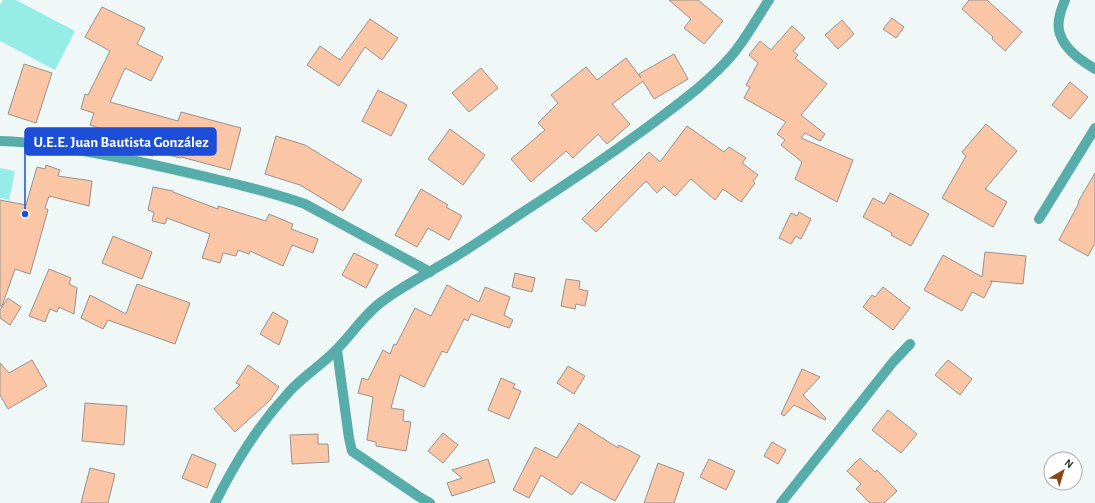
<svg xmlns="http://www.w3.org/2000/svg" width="1095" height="503" font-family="'Alegreya Sans',sans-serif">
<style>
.pitch{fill:#96ede8}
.building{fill:#fbc6a5;stroke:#97928f}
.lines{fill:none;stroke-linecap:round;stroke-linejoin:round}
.street{stroke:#57ada9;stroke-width:10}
.leader{fill:none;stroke:#1d4ed8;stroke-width:1.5}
.callout-dot{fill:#1d4ed8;stroke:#fff;stroke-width:1.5}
.callout{fill:#1d4ed8;stroke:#1d4ed8;stroke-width:1.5}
.callout-label{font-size:15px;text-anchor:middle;font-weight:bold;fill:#fff}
</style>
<rect width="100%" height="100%" fill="#f0f7f7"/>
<g class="pitch">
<path d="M 3,0 L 16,0 L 75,31 L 55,70 L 0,41 L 0,5 Z"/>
<path d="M 0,168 L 15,171 L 9,200 L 0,198 Z"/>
</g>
<g class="building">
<path d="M 669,0 L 698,0 L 723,21 L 704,44 L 684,28 L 691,19 Z"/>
<path d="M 969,0 L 987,0 L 1022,32 L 1005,51 L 992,39 L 993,37 L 962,9 Z"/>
<path d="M 102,7 L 145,28 L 137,44 L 163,57 L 151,81 L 125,68 L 110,102 L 178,121 L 181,112 L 241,128 L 230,170 L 181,157 L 180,158 L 155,151 L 153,156 L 140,153 L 141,147 L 126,143 L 128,137 L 90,125 L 94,113 L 81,109 L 85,94 L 88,95 L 110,51 L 85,37 Z"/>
<path d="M 892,18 L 904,27 L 896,38 L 883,29 Z"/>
<path d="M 370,19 L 398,38 L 382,60 L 365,47 L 339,86 L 307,65 L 320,46 L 340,60 Z"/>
<path d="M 842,20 L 854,34 L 838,49 L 825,35 Z"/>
<path d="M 792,26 L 805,38 L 793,51 L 798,55 L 795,58 L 827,84 L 801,115 L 825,134 L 820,141 L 805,133 L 801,138 L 853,160 L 837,202 L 795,179 L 802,162 L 781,145 L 785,140 L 777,134 L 786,122 L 744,98 L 750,87 L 746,85 L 758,63 L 749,55 L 760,41 L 771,50 Z"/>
<path d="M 674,54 L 688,79 L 654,99 L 643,81 L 612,104 L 630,124 L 607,144 L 598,134 L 573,158 L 566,151 L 531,182 L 511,159 L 545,130 L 538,123 L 558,103 L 551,95 L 586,67 L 597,80 L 626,58 L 641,78 L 639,74 Z"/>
<path d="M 24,64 L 52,73 L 36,123 L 8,114 Z"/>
<path d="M 481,68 L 498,88 L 469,112 L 452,93 Z"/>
<path d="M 1070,82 L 1088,97 L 1070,119 L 1052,105 Z"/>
<path d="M 378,90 L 407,105 L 391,136 L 362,121 Z"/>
<path d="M 986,124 L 1017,151 L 985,189 L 1007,202 L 993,227 L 942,198 L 966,156 L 962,152 Z"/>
<path d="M 687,126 L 724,152 L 729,147 L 746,158 L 742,163 L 758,175 L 753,181 L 755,183 L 741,202 L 723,189 L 715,200 L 691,179 L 675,196 L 664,186 L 657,193 L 646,181 L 596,232 L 582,219 L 649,152 L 660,162 Z"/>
<path d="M 450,129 L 485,155 L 463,185 L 428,159 Z"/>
<path d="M 276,136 L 305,145 L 362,180 L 343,211 L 300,185 L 265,174 Z"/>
<path d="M 46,165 L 60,170 L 58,176 L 92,181 L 89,206 L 49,196 L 45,208 L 48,210 L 30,274 L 15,269 L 2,306 L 0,306 L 0,200 L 26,205 L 37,167 L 45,169 Z"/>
<path d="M 1095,173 L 1095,243 L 1088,256 L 1059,240 L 1079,203 L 1078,202 Z"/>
<path d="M 153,187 L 173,191 L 173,192 L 218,209 L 218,206 L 266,221 L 269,214 L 293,224 L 291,229 L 318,239 L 313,253 L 292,245 L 283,266 L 250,251 L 249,254 L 238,250 L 236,256 L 223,253 L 220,263 L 202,258 L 210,234 L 167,218 L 165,224 L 152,221 L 154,212 L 148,210 Z"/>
<path d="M 421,189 L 448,205 L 446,207 L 462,216 L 449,240 L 428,228 L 417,247 L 395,235 Z"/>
<path d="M 890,193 L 929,214 L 911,246 L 891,235 L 892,233 L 863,217 L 873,198 L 884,204 Z"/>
<path d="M 799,212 L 811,219 L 801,239 L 796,236 L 791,244 L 779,238 L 791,213 L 797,216 Z"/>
<path d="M 113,236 L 152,252 L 142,279 L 102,263 Z"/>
<path d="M 985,252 L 1026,256 L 1023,284 L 990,281 L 992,282 L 984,298 L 972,292 L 962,311 L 924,290 L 943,255 L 982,277 Z"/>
<path d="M 354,253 L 378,265 L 366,288 L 342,275 Z"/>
<path d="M 49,269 L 71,278 L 69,284 L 77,288 L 74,314 L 59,307 L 57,312 L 50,309 L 45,322 L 29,316 Z"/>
<path d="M 515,273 L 535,278 L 532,292 L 512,287 Z"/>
<path d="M 566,279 L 580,281 L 579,289 L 588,291 L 585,306 L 576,304 L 575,309 L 561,306 Z"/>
<path d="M 137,284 L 190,303 L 175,344 L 108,320 L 103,329 L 81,318 L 90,295 L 126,314 Z"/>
<path d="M 447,285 L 479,302 L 485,287 L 510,297 L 504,315 L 513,320 L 509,328 L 471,314 L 468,321 L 464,319 L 447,353 L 442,351 L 424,387 L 400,375 L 391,408 L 404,410 L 403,421 L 411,422 L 406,451 L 376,446 L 376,442 L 367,440 L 373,397 L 358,393 L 362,378 L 368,380 L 383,350 L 390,354 L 394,344 L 396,345 L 415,308 L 431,316 Z"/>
<path d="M 883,287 L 910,308 L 893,330 L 863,307 L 872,295 L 875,297 Z"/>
<path d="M 8,298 L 21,307 L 10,325 L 0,318 L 0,310 Z"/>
<path d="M 273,312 L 288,321 L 279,345 L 260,334 Z"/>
<path d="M 32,360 L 47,386 L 8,409 L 0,395 L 0,363 L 9,373 Z"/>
<path d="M 948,360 L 972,379 L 960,395 L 935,375 Z"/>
<path d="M 248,365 L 279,387 L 270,400 L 235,432 L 214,409 L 240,385 L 236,383 Z"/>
<path d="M 568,366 L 585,376 L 574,394 L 557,383 Z"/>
<path d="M 802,369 L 820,377 L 803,395 L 826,418 L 825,420 L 794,405 L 784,416 L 781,414 Z"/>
<path d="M 501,378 L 515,384 L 513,388 L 521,391 L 509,419 L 488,410 Z"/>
<path d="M 85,403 L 127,406 L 124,445 L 82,441 Z"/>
<path d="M 888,410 L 917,434 L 901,453 L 872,430 Z"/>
<path d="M 579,423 L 618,448 L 619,445 L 640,456 L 615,501 L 581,482 L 572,495 L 541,475 L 529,498 L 513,490 L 535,447 L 557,458 Z"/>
<path d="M 443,433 L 458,445 L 443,463 L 428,451 Z"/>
<path d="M 318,434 L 318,444 L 328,444 L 329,462 L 292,464 L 290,435 Z"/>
<path d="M 772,442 L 786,450 L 778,464 L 764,456 Z"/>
<path d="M 192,454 L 216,464 L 207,488 L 182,478 Z"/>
<path d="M 860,458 L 875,472 L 877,470 L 897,491 L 884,503 L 870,503 L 856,489 L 861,484 L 847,471 Z"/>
<path d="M 488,459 L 495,482 L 452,496 L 447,483 L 462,478 L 452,470 Z"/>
<path d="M 709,459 L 735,471 L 726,490 L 700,477 Z"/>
<path d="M 658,463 L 684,473 L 674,503 L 644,503 Z"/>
<path d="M 90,468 L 115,474 L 108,503 L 81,503 Z"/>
</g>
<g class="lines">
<g class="street">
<path d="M 1065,0 C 1061,10 1056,23 1060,34 C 1065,50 1082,61 1095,69"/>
<path d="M 0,141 C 42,142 84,151 126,159 C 156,165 185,172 215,179 C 245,186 276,194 305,204 L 430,272"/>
<path d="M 1039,219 L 1095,128"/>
<path d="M 337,350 L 349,438 L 352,451 L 418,496 L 430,503"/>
<path d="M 215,503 C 236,461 257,427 289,392 C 303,376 322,365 337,349 C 353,333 365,313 384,300 C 406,284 430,272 453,258 C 476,244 498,229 520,214 C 564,186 607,157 649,126 C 678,104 709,82 733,54 C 747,37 757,18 769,0"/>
<path d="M 781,503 L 893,362 L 910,344"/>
</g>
</g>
<path class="leader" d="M25 214L25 142"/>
<circle class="callout-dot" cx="25" cy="214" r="4"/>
<rect class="callout" x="25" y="128" width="191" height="27" rx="4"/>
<g class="callout-label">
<text x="121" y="147">U.E.E. Juan Bautista González</text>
</g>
<g transform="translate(1063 471) rotate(38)"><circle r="19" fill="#ffffff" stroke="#abacac"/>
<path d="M0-3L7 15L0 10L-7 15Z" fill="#884614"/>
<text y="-6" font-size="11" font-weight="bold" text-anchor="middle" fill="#2d3030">N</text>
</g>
</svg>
